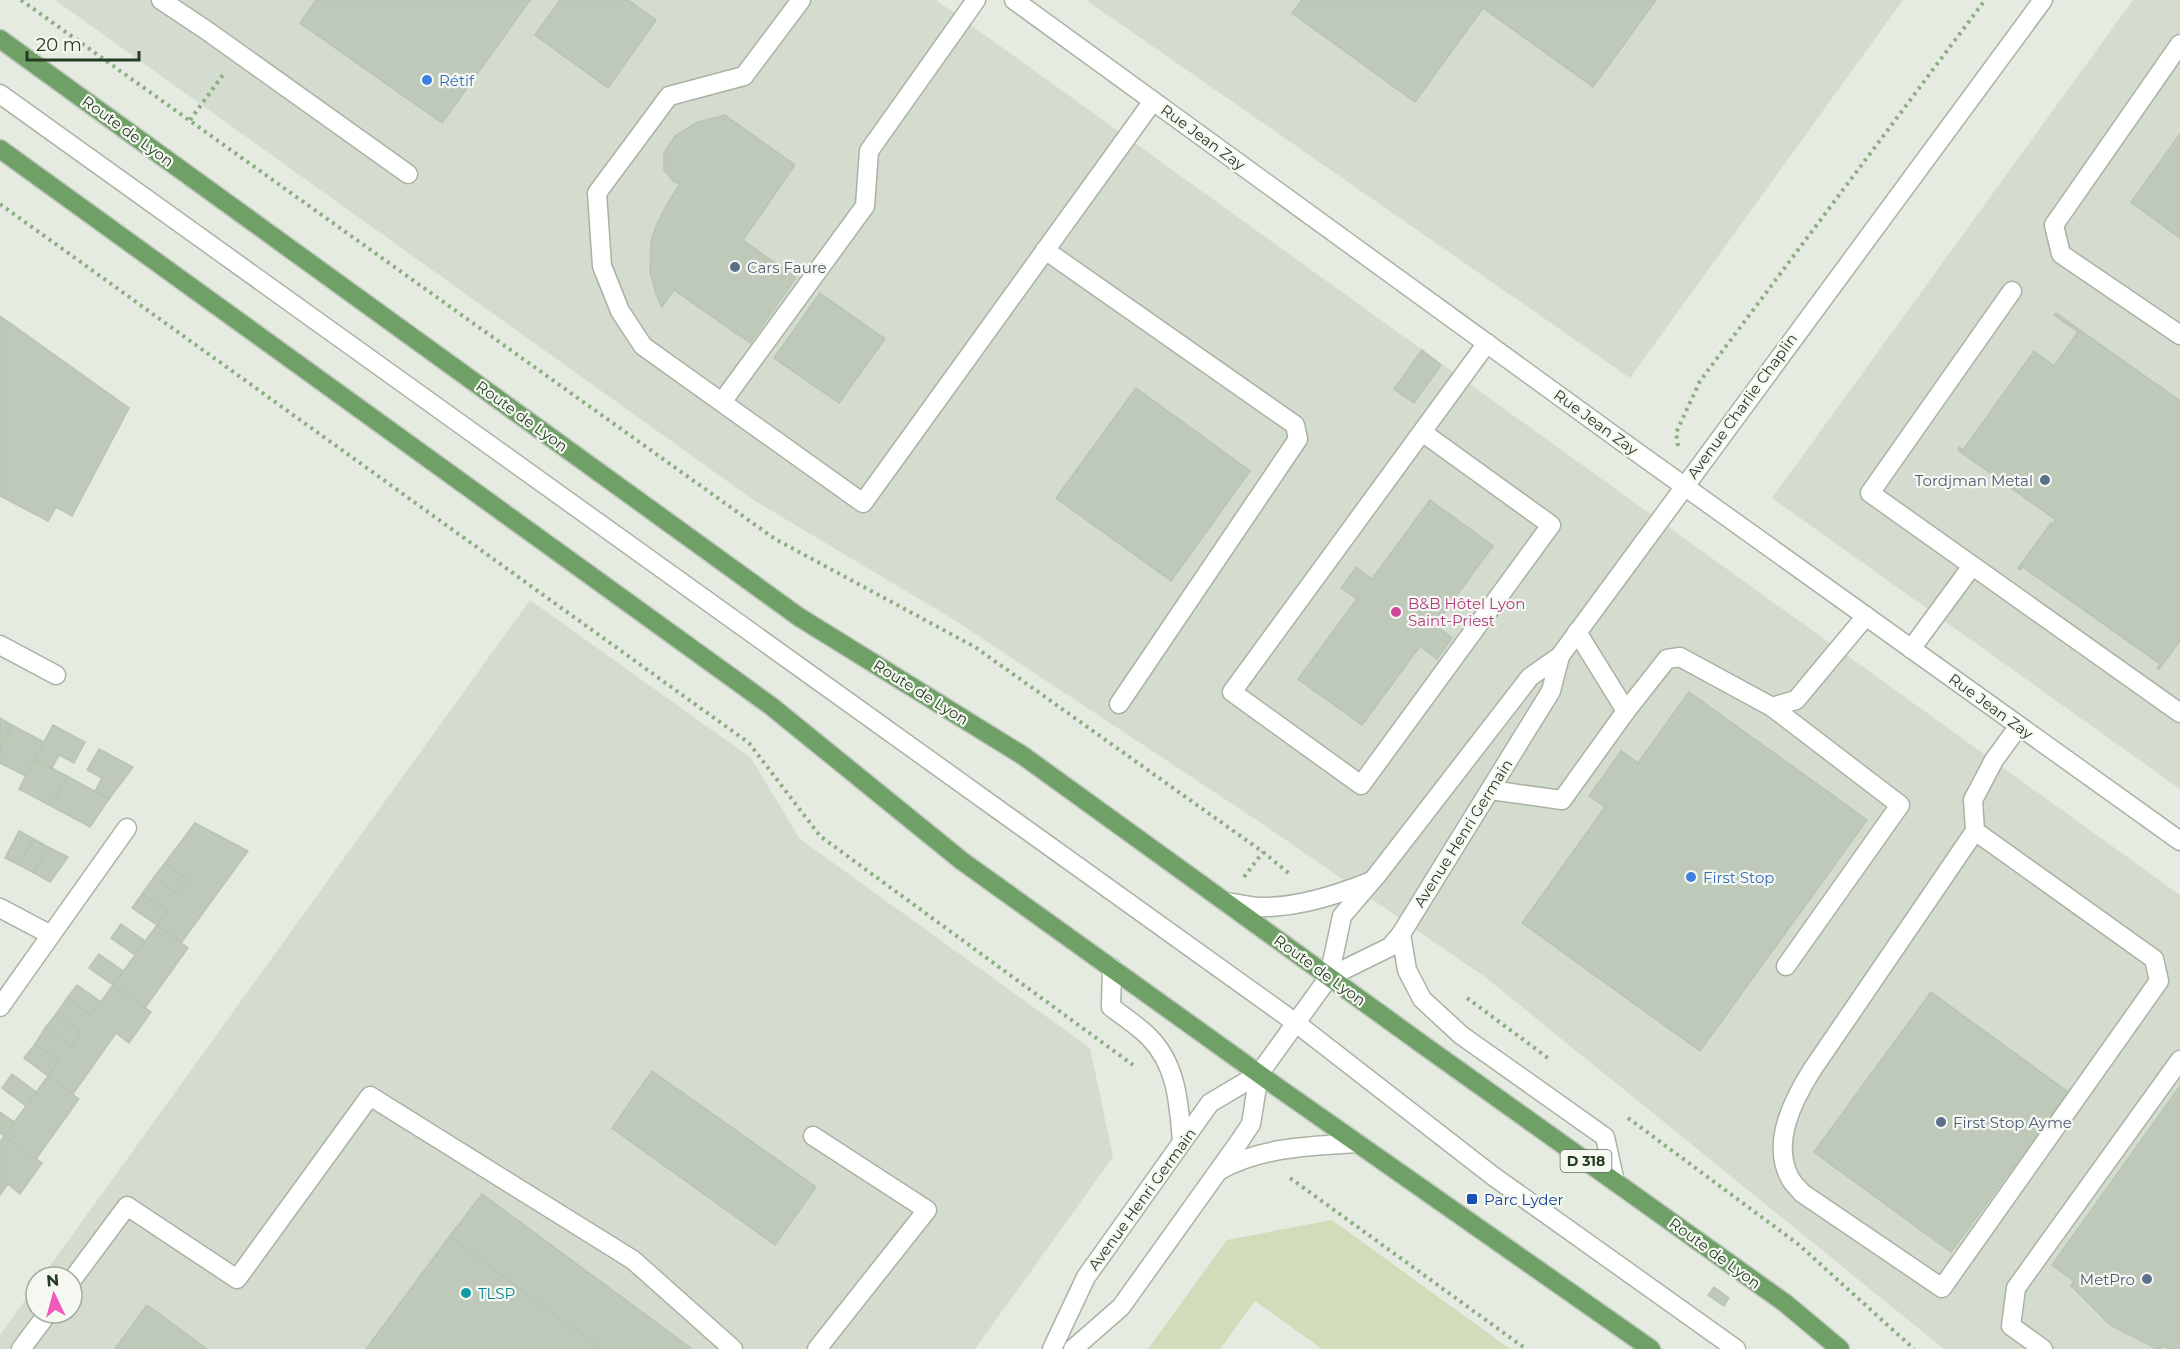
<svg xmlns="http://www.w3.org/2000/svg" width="2180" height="1349" font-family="Montserrat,sans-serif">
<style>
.built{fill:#d4dbcf}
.green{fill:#d0dcba}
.building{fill:#bec9b9;stroke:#b9c5b3;stroke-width:1.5}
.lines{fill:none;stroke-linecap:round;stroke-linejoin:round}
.minor-casing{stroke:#a8b3a4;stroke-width:21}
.major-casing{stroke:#c2c8c1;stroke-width:21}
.path{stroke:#8caf82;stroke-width:4;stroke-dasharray:3 4.5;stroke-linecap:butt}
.minor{stroke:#fff;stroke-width:18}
.major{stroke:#6fa066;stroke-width:18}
.shop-dot{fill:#3f7fe0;stroke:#f4f8f1;stroke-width:2}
.service-dot{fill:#5c6f8a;stroke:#f4f8f1;stroke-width:2}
.hotel-dot{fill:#d1479c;stroke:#f4f8f1;stroke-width:2}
.transit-dot{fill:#1a4fb4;stroke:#f4f8f1;stroke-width:2}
.culture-dot{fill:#0f9aa8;stroke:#f4f8f1;stroke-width:2}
.labels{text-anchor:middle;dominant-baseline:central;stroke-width:4.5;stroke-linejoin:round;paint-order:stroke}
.shield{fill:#f4f8f1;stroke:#647460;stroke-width:1.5}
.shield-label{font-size:14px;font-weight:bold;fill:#263c22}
.shop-label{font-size:15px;fill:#366cbe;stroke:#f4f8f1;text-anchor:start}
.street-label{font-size:15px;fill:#263c22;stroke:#f4f8f1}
.service-label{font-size:15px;fill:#4e5e75;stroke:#f4f8f1;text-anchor:start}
.hotel-label{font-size:15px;fill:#b23c85;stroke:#f4f8f1;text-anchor:start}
.transit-label{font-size:15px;fill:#164399;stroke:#f4f8f1;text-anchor:start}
.culture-label{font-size:15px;fill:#0d838f;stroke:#f4f8f1;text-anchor:start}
</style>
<rect width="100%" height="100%" fill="#e5ebe1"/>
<g class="built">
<path d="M 55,0 L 936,0 L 2180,895 L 2180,1349 L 1944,1349 L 1485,977 L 1258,821 L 953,619 L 755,501 Z"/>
<path d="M 1086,0 L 1903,0 L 1630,378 Z"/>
<path d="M 2133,0 L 2180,0 L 2180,789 L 1772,498 Z"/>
<path d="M 530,600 L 751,758 L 800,839 L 1090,1048 L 1113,1157 L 975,1349 L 0,1349 L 0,1335 L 36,1285 L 36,1313 L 72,1313 L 72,1277 L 42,1277 Z"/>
</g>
<path class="green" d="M 1332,1220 L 1510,1349 L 1322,1349 L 1255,1301 L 1220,1349 L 1148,1349 L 1227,1240 Z"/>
<g class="building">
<path d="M 316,0 L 530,0 L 442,123 L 300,23 Z"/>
<path d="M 560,0 L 628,0 L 656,20 L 608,88 L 535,35 Z"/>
<path d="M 1302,0 L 1656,0 L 1593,87 L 1483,8 L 1415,102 L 1292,13 Z"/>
<path d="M 725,115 L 795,165 L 743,240 L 796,278 L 750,343 L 674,290 L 662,307 L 656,294 L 650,272 L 651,241 L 656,226 L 667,204 L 680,184 L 673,181 L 664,170 L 664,153 L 675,136 L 698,122 Z"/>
<path d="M 2180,134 L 2180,238 L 2131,202 Z"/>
<path d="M 820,293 L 885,339 L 839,403 L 774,358 Z"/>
<path d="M 2056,313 L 2180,401 L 2180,641 L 2159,669 L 2157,668 L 2160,664 L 2023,567 L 2020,570 L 2018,568 L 2051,523 L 2052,525 L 2056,520 L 1958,450 L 1959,447 L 1963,450 L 2034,351 L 2054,366 L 2078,332 L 2054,315 Z"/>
<path d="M 0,316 L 129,408 L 72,516 L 56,507 L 48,521 L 0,496 Z"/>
<path d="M 1422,350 L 1441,365 L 1414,403 L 1394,389 Z"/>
<path d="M 1136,388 L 1250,471 L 1171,581 L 1056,498 Z"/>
<path d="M 1430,500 L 1493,546 L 1435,625 L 1452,638 L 1437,659 L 1420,646 L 1362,725 L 1298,679 L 1357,599 L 1341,588 L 1356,567 L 1372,579 Z"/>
<path d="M 1689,692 L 1867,820 L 1700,1051 L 1522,923 L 1605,807 L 1589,796 L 1621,751 L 1638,763 Z"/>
<path d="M 0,718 L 12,725 L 0,748 Z"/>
<path d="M 12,725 L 44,742 L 26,776 L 0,763 L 0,748 Z"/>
<path d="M 53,725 L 85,742 L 74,763 L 59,755 L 52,768 L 35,759 Z"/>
<path d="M 99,749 L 133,767 L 109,799 L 95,791 L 102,778 L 87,770 Z"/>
<path d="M 35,759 L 67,776 L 51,806 L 19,789 Z"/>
<path d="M 67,776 L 109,799 L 90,827 L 51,806 Z"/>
<path d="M 195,823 L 248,851 L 181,943 L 157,925 L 167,911 L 142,894 L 154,877 L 177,894 L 187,880 L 165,863 Z"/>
<path d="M 19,831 L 34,839 L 19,865 L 5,858 Z"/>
<path d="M 34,839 L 48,847 L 34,873 L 19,865 Z"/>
<path d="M 48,847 L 68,857 L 50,882 L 34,873 Z"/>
<path d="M 165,863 L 187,880 L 177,894 L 154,877 Z"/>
<path d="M 142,894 L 167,911 L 157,925 L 132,908 Z"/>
<path d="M 121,924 L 145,941 L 135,955 L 111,938 Z"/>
<path d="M 157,925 L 188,948 L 145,1008 L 113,985 Z"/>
<path d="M 99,954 L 123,971 L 113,985 L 89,968 Z"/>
<path d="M 77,985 L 101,1002 L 91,1015 L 67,998 Z"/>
<path d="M 113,985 L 151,1012 L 129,1043 L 116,1033 L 73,1094 L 48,1076 L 59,1061 L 35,1044 L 45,1028 L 71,1046 L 81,1033 L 56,1014 L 67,998 L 91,1015 Z"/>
<path d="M 1931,992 L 2068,1092 L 1951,1252 L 1814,1152 Z"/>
<path d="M 56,1014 L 81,1033 L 71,1046 L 45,1028 Z"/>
<path d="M 35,1044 L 59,1061 L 48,1076 L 24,1058 Z"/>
<path d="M 652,1071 L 816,1187 L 775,1245 L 612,1128 Z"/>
<path d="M 12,1074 L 36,1092 L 26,1106 L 2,1088 Z"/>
<path d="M 48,1076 L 79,1099 L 36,1159 L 4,1136 Z"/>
<path d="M 2180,1086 L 2180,1349 L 2168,1349 L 2162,1346 L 2160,1349 L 2157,1349 L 2110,1325 L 2071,1286 L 2074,1281 L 2052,1265 Z"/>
<path d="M 0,1112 L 14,1122 L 4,1136 L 0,1133 Z"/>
<path d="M 4,1136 L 42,1163 L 20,1194 L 8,1184 L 0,1195 L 0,1142 Z"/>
<path d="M 482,1194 L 692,1349 L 602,1349 L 449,1237 Z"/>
<path d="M 449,1237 L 602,1349 L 366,1349 Z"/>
<path d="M 1714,1287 L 1729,1298 L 1724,1306 L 1708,1295 Z"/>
<path d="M 147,1305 L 207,1349 L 115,1349 Z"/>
</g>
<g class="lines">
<defs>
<g id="minor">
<path d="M 161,0 L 206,30 L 408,174"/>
<path d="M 801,0 L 744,76 L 669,96 L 597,193 L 602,266 L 620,311 L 643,346 L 863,503 L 1153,101"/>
<path d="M 1014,0 L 1624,443 L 2180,841"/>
<path d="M 2180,44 L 2054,225 L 2061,254 L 2180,335"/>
<path d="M 0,94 L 1296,1023 L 1493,1176 L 1736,1349"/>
<path d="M 1045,250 L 1295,425 L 1298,439 L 1119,704"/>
<path d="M 2012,291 L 1870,493 L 2180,713"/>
<path d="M 722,402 L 865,206 L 869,151 L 976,0"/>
<path d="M 1422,432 L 1551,525 L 1361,785 L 1232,692 L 1487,343"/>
<path d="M 1577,632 L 1626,711"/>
<path d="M 0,645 L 56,675"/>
<path d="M 1911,649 L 1972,566"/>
<path d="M 1772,707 L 1900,805 L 1786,966"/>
<path d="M 1490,790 L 1562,800 L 1626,711 L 1667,659 L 1680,657 L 1772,707 L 1796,700 L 1866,616"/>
<path d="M 1975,831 L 2154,959 L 2159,981 L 1942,1288 L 1802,1193 C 1798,1188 1793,1184 1790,1178 C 1771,1143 1793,1100 1812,1070 L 1975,831 L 1973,800 L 1994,760 L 2019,726"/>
<path d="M 1225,902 C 1236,903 1247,906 1258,907 C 1296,908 1334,896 1369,882"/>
<path d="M 0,908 L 51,935 L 0,1007"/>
<path d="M 1401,934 L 1407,970 L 1422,999 L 1461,1035 L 1605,1137 L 1615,1182"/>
<path d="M 51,935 L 127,828"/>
<path d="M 1112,968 L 1111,1007 C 1124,1017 1138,1026 1149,1037 C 1177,1065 1179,1104 1182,1142"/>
<path d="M 1329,977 L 1390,947 L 1401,934 L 1551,691 L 1560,656"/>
<path d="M 813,1136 L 927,1210 L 817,1349"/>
<path d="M 1220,1170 C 1262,1147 1310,1146 1357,1143"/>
<path d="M 72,1280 L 127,1206 L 237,1279 L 370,1096 L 633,1260 L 733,1349"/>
<path d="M 21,1349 L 48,1313"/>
<path d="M 1052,1349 L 1086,1277 L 1210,1103 L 1259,1074 L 1329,977 L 1342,916 L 1377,875 L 1530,677 L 1560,656 L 2043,0"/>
<path d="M 1073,1349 L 1121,1307 L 1239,1142 L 1251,1124 L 1259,1074"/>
<path d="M 2043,1349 L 2011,1326 L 2016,1288 L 2180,1060"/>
</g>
<g id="major">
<path d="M 0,39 L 799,617 L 1022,755 L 1426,1047 L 1785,1303 L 1840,1349"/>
<path d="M 0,149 L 771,706 L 962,861 L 1280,1089 L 1651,1349"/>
</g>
</defs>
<use href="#minor" class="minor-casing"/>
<use href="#major" class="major-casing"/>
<g class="path">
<path d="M 21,0 L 775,539 L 975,647 L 1263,852 L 1291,875"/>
<path d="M 190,120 L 223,75"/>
<path d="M 0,204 L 749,743 L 820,836 L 1133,1065"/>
<path d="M 1678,446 L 1676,433 L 1700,381 L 1985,0"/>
<path d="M 1244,877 L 1263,852"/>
<path d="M 1467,998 L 1548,1058"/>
<path d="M 1628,1118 L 1798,1244 L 1914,1349"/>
<path d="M 1290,1178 L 1526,1349"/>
</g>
<use href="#minor" class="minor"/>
<use href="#major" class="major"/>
</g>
<g class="shop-dot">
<circle cx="427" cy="80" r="6"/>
<circle cx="1691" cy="877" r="6"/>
</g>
<g class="service-dot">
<circle cx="735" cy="267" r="6"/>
<circle cx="2045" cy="480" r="6"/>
<circle cx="1941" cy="1122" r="6"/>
<circle cx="2147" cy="1279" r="6"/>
</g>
<circle class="hotel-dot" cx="1396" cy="612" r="6"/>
<rect class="transit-dot" x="1466" y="1193" width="12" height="12" rx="3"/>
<circle class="culture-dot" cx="466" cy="1293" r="6"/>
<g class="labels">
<rect class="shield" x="1560.5" y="1150" width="51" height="22" rx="4.5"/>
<g class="shield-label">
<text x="1586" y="1161">D 318</text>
</g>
<g class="shop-label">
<text x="439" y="80">Rétif</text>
<text x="1703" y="877">First Stop</text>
</g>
<g class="street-label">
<text transform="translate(128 131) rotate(36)">Route de Lyon</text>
<text transform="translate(1203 137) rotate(36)">Rue Jean Zay</text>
<text transform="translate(1742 406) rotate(-54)">Avenue Charlie Chaplin</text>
<text transform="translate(522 416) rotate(36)">Route de Lyon</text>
<text transform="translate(1596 422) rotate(36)">Rue Jean Zay</text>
<text transform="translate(921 692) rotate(32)">Route de Lyon</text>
<text transform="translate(1991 706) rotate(36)">Rue Jean Zay</text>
<text transform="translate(1463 833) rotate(-58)">Avenue Henri Germain</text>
<text transform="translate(1320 970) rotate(36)">Route de Lyon</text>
<text transform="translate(1142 1199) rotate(-54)">Avenue Henri Germain</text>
<text transform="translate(1715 1253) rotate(36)">Route de Lyon</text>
</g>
<g class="service-label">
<text x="747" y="267">Cars Faure</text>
<text x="2033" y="480" text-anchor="end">Tordjman Metal</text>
<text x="1953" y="1122">First Stop Ayme</text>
<text x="2135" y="1279" text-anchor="end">MetPro</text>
</g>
<g class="hotel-label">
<text x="1408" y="603">B&amp;B Hôtel Lyon<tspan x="1408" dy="17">Saint-Priest</tspan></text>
</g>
<g class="transit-label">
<text x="1484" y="1199">Parc Lyder</text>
</g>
<g class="culture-label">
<text x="478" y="1293">TLSP</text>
</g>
</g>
<g transform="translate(54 1295) rotate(355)"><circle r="28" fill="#f4f8f1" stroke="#a2ad9e" stroke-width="1.5"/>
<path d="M0-4.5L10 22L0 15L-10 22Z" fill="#f05abd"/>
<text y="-9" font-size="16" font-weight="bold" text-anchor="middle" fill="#263c22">N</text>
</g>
<path d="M27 51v9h112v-9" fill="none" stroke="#263c22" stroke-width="3"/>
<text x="36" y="51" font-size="18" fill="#263c22" stroke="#f4f8f1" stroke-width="4.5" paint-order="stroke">20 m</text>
</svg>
